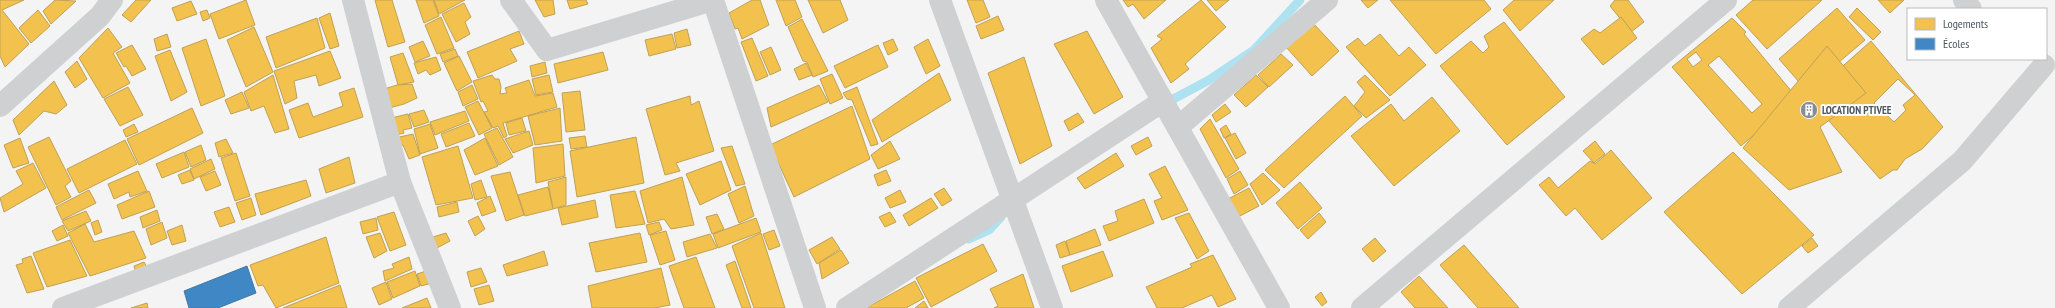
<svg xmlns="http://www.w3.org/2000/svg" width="2055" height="308" font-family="'PT Sans Narrow',sans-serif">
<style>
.homes{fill:#f2c14e;stroke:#c0a154;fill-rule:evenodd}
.schools{fill:#3f88c5;stroke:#4279a7}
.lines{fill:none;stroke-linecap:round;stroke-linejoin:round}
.stream{stroke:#aee2f0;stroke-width:9}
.street{stroke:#ced0d2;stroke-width:22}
.labels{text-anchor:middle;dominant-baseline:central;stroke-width:4;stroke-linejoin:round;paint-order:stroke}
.poi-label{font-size:11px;font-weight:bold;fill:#4a5661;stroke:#fff;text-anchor:start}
</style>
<rect width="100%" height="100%" fill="#f4f4f4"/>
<g class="homes">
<path d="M 0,0 L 24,0 L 2,10 L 29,44 L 5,67 L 0,56 Z"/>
<path d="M 55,0 L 76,1 L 51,24 L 43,11 Z"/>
<path d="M 136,0 L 151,0 L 131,22 L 122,15 Z"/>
<path d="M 246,0 L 255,25 L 219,39 L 210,14 Z"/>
<path d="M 375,0 L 392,0 L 405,42 L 388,47 Z"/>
<path d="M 416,0 L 433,0 L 439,16 L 424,23 Z"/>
<path d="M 434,0 L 465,0 L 439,14 Z"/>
<path d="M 535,0 L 553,0 L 555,14 L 544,17 Z"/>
<path d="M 567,0 L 586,0 L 588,4 L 570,9 Z"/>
<path d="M 752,0 L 760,0 L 769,25 L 742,39 L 738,28 L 735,29 L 729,13 Z"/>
<path d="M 776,0 L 795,0 L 802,17 L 786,26 Z"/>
<path d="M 808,0 L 840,0 L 848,20 L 823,33 Z"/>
<path d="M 967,0 L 983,0 L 990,17 L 976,23 Z"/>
<path d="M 1123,0 L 1166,0 L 1144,19 L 1133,4 L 1128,7 Z"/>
<path d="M 1201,0 L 1226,27 L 1185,64 L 1189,69 L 1171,83 L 1151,48 L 1162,39 L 1157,36 Z"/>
<path d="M 1207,0 L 1229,0 L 1216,11 Z"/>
<path d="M 1361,0 L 1378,0 L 1368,8 Z"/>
<path d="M 1390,0 L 1484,0 L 1491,9 L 1436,54 Z"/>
<path d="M 1514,0 L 1554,0 L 1520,31 L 1503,10 Z"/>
<path d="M 1615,0 L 1628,0 L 1644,22 L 1631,32 L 1610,6 Z"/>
<path d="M 1753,0 L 1822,0 L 1767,49 L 1736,15 Z"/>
<path d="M 1878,0 L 1904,0 L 1890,13 Z"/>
<path d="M 191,1 L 197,14 L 177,21 L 172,8 Z"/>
<path d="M 464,3 L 471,17 L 465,22 L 470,34 L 456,42 L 442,14 Z"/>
<path d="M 1837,8 L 1865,40 L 1806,90 L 1779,59 Z"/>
<path d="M 1857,8 L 1881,32 L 1873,40 L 1849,17 Z"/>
<path d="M 38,10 L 50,26 L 31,43 L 19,28 Z"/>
<path d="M 207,10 L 210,18 L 203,21 L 200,12 Z"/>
<path d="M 330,13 L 339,46 L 330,49 L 319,18 Z"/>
<path d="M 998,16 L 1004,30 L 981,39 L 976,26 Z"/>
<path d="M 441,17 L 454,48 L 437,54 L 425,25 Z"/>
<path d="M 1621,17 L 1637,38 L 1603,65 L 1581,39 L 1594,29 L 1600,33 Z"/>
<path d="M 317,18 L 325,48 L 276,68 L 266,37 Z"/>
<path d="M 1732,18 L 1746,32 L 1744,34 L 1797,98 L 1741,146 L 1672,67 ZM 1696,52 L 1702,60 L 1693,67 L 1687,59 ZM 1719,56 L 1762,104 L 1752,113 L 1708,65 Z"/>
<path d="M 802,19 L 828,71 L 813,77 L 807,62 L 803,61 L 788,27 Z"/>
<path d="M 1504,22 L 1565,97 L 1507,145 L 1440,66 L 1471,41 L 1483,53 L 1489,47 L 1484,36 Z"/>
<path d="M 1313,23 L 1339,51 L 1312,76 L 1286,47 Z"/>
<path d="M 254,27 L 273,72 L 246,87 L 227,40 Z"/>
<path d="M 108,28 L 122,47 L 113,53 L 130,83 L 103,98 L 79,58 Z"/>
<path d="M 687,29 L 691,45 L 677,48 L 674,33 Z"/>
<path d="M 519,31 L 524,44 L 510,49 L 517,61 L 478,78 L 467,52 Z"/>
<path d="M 1087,31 L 1123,97 L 1094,114 L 1054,44 Z"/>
<path d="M 167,34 L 171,47 L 157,51 L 154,39 Z"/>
<path d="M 672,34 L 676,49 L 649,56 L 645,40 Z"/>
<path d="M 1380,34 L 1399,56 L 1409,47 L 1426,65 L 1390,96 L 1346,47 L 1358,38 L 1365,46 Z"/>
<path d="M 752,38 L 768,76 L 756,81 L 741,42 Z"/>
<path d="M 206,39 L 225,96 L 201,106 L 182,48 Z"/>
<path d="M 893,39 L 898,50 L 888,55 L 883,43 Z"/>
<path d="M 928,39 L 940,66 L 926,74 L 914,47 Z"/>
<path d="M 423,41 L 430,56 L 415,62 L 409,47 Z"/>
<path d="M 1871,41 L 1943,127 L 1922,149 L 1905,159 L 1897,170 L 1893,170 L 1880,179 L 1808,97 ZM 1898,79 L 1915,95 L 1903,105 L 1906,110 L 1894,122 L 1874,103 Z"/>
<path d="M 132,45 L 146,69 L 132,76 L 126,66 L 124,67 L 116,53 Z"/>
<path d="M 878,45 L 888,67 L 845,88 L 834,66 Z"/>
<path d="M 1827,46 L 1866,93 L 1820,127 L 1842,172 L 1789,190 L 1743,148 Z"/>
<path d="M 771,47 L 781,70 L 770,75 L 760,52 Z"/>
<path d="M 455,49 L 458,56 L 443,62 L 440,54 Z"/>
<path d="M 170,50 L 187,92 L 171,101 L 155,56 Z"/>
<path d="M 330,51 L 341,78 L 319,86 L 316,75 L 294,81 L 297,98 L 285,104 L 274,71 Z"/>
<path d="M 603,52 L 608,70 L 558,83 L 554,64 Z"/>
<path d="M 403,53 L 414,82 L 398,85 L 390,57 Z"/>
<path d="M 1281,54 L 1293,65 L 1269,87 L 1258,75 Z"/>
<path d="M 459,56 L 472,82 L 457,91 L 444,63 Z"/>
<path d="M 436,57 L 441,70 L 430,75 L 426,70 L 418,74 L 414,63 Z"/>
<path d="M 1024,57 L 1052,146 L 1020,164 L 988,73 Z"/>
<path d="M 77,61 L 87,79 L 75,88 L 65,72 Z"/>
<path d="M 545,62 L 547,73 L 532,77 L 530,66 Z"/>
<path d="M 806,63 L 812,75 L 799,80 L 794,69 Z"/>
<path d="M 939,73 L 951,100 L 882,142 L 872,120 Z"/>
<path d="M 832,74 L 843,98 L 830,104 L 820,79 Z"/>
<path d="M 273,75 L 289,129 L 275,133 L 264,106 L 251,111 L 244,92 Z"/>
<path d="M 492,75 L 495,79 L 499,79 L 501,87 L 500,94 L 507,93 L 505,88 L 529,80 L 535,96 L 553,93 L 557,107 L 503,123 L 507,136 L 504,138 L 498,126 L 493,128 L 484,112 L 488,111 L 483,101 L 481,102 L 473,81 Z"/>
<path d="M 549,75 L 553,92 L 536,95 L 532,79 Z"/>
<path d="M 1256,75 L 1268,87 L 1246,107 L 1234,95 Z"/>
<path d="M 1365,75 L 1390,100 L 1366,118 L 1354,106 L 1365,92 L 1357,82 Z"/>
<path d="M 54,81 L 67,105 L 56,114 L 44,111 L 19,135 L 13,120 Z"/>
<path d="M 412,84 L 417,98 L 404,104 L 389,108 L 384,89 L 397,85 Z"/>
<path d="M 472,85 L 478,99 L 463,106 L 458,92 Z"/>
<path d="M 819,85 L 828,102 L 771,127 L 767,108 Z"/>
<path d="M 128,87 L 143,115 L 120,126 L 104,99 Z"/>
<path d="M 857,87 L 878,144 L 871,146 L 852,100 L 847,99 L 843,93 Z"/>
<path d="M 354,88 L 363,117 L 299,138 L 289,110 L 308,103 L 313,117 L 343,106 L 339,93 Z"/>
<path d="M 580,91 L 585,130 L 566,132 L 562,93 Z"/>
<path d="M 242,92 L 249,108 L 231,114 L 225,100 Z"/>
<path d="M 690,96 L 691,105 L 699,101 L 714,151 L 676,163 L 680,171 L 665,175 L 646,109 Z"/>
<path d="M 1345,96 L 1362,116 L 1284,188 L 1265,170 Z"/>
<path d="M 1432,97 L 1460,131 L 1394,186 L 1351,136 L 1391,104 L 1404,121 Z"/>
<path d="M 478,101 L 492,128 L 479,135 L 465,107 Z"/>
<path d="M 1225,104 L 1231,112 L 1216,122 L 1212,115 Z"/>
<path d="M 852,106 L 870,159 L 794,197 L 770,145 Z"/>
<path d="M 192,108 L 203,133 L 139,165 L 127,139 Z"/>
<path d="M 560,108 L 562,141 L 535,145 L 528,116 Z"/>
<path d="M 424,110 L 429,122 L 414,127 L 409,114 Z"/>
<path d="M 465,111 L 469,121 L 435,135 L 430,122 Z"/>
<path d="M 1078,113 L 1084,122 L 1069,131 L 1064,121 Z"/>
<path d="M 408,114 L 412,128 L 403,130 L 404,133 L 396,135 L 391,118 Z"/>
<path d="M 522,118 L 526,131 L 509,135 L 506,123 Z"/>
<path d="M 1210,119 L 1239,169 L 1226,178 L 1200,129 Z"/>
<path d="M 469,123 L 475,136 L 446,147 L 441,134 Z"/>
<path d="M 134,124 L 138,132 L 126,137 L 123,130 Z"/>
<path d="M 430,124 L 438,148 L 420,154 L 414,129 Z"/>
<path d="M 1226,125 L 1231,134 L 1224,138 L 1220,129 Z"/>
<path d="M 497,128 L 513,157 L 499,165 L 484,134 Z"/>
<path d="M 529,131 L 533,145 L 513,153 L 505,139 Z"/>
<path d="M 1235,133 L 1246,153 L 1236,159 L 1225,138 Z"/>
<path d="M 413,134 L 420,155 L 409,159 L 403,145 L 398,147 L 395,138 Z"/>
<path d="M 585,136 L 587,147 L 571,149 L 569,138 Z"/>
<path d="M 49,137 L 71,181 L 65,186 L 71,197 L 56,205 L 28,147 Z"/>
<path d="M 636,137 L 644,183 L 577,197 L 570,151 Z"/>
<path d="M 1148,137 L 1152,146 L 1136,155 L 1131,146 Z"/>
<path d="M 20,138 L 29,163 L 13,168 L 4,145 Z"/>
<path d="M 485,138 L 498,166 L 475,175 L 464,150 Z"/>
<path d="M 226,139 L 233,153 L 219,157 L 215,143 Z"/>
<path d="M 125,140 L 137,164 L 79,193 L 67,169 Z"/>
<path d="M 890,141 L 900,159 L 878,169 L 871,155 Z"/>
<path d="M 1595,141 L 1605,154 L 1594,163 L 1583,151 Z"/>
<path d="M 563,144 L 565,176 L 536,183 L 533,148 Z"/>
<path d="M 201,145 L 206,160 L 191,167 L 185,152 Z"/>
<path d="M 458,146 L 473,198 L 436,205 L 422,157 Z"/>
<path d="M 732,146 L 745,184 L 736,186 L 721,148 Z"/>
<path d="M 1611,150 L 1652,198 L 1602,240 L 1575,208 L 1566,216 L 1539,185 L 1549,177 L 1558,188 L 1590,161 L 1595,164 Z"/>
<path d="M 184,152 L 189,167 L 162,178 L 156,164 Z"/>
<path d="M 1733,152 L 1814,235 L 1742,294 L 1664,212 Z"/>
<path d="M 236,153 L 250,196 L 235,201 L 221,158 Z"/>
<path d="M 1116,153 L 1124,166 L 1085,189 L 1077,178 Z"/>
<path d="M 349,157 L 355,183 L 326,193 L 319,169 Z"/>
<path d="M 211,159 L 215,169 L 194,179 L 190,169 Z"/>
<path d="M 721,161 L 731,190 L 700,205 L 686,174 Z"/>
<path d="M 33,163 L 46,188 L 4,212 L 0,198 L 23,184 L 16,171 Z"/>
<path d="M 1165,166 L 1188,210 L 1162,220 L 1154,201 L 1162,198 L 1149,174 Z"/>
<path d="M 190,170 L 194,180 L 182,184 L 178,175 Z"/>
<path d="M 886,170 L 891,181 L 878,186 L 874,175 Z"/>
<path d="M 138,171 L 147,191 L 130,197 L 129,192 L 114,199 L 108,184 Z"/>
<path d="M 215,171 L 221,185 L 206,191 L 200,177 Z"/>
<path d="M 1240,171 L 1248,185 L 1234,194 L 1227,179 Z"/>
<path d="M 510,172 L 524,215 L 506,221 L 491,176 Z"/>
<path d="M 1263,173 L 1280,190 L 1262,205 L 1250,184 Z"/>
<path d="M 566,177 L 566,205 L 553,209 L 548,182 Z"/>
<path d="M 682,177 L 694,225 L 671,229 L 664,219 L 648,223 L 640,191 Z"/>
<path d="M 306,180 L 311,196 L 261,215 L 255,194 Z"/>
<path d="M 481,180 L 487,197 L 475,200 L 471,184 Z"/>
<path d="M 1300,182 L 1322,208 L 1298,229 L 1276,203 Z"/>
<path d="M 745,186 L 754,216 L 739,223 L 728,194 Z"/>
<path d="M 548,187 L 553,209 L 525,216 L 518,195 Z"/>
<path d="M 944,188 L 952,200 L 942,206 L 934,194 Z"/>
<path d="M 1249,188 L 1259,206 L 1238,217 L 1228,199 Z"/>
<path d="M 89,190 L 96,203 L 62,220 L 56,207 Z"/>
<path d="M 900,190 L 906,202 L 890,208 L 885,198 Z"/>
<path d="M 149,191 L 155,207 L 122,219 L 117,205 Z"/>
<path d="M 635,191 L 645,224 L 616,228 L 610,195 Z"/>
<path d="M 490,196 L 496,211 L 482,216 L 477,203 Z"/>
<path d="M 251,198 L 256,215 L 242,220 L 236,203 Z"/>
<path d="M 931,198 L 938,208 L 909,226 L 903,215 Z"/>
<path d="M 1144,199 L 1154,223 L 1109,241 L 1103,226 L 1118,221 L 1115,211 Z"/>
<path d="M 595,200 L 598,217 L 562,225 L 558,208 Z"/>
<path d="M 457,202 L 459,212 L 439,217 L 437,207 Z"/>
<path d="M 229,207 L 235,222 L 220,227 L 214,212 Z"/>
<path d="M 157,210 L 160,221 L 143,228 L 140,217 Z"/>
<path d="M 86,211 L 91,221 L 68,231 L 62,221 Z"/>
<path d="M 394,212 L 406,245 L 390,251 L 377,217 Z"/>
<path d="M 890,212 L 896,222 L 885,227 L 879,217 Z"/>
<path d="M 1189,213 L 1209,251 L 1197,259 L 1175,218 Z"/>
<path d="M 1319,213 L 1326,222 L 1308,239 L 1300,230 Z"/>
<path d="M 717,214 L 724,229 L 712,234 L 706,217 Z"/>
<path d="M 478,216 L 485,229 L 475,236 L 468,221 Z"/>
<path d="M 376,218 L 378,230 L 363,234 L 360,222 Z"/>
<path d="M 756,218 L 761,232 L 718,248 L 713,234 Z"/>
<path d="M 98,220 L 102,232 L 95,235 L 91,223 Z"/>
<path d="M 162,222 L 167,238 L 151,245 L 146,229 Z"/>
<path d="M 659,222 L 662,230 L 649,235 L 646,225 Z"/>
<path d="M 85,224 L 94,242 L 134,231 L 146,258 L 90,276 L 68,233 Z"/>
<path d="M 63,225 L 68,236 L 57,241 L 52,231 Z"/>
<path d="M 182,225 L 186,241 L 172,245 L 167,231 Z"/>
<path d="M 1095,229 L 1101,245 L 1070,255 L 1066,241 Z"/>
<path d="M 774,230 L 780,246 L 769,250 L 763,234 Z"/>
<path d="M 666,231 L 675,260 L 660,265 L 650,235 Z"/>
<path d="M 380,233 L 387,251 L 374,258 L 366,237 Z"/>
<path d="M 446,233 L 450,241 L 437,248 L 433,237 Z"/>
<path d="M 640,233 L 647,262 L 596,272 L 589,243 Z"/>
<path d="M 761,233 L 785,308 L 754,308 L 732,246 Z"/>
<path d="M 710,234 L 717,248 L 687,257 L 683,242 Z"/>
<path d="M 326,237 L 339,283 L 276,308 L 263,285 L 258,286 L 250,265 Z"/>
<path d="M 832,237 L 840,249 L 817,264 L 809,250 Z"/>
<path d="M 1375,238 L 1386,251 L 1373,262 L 1362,249 Z"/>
<path d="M 1812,238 L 1818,246 L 1808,253 L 1802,246 Z"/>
<path d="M 70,240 L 87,276 L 47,287 L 33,253 Z"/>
<path d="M 1065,241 L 1070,255 L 1060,258 L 1056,245 Z"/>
<path d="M 983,244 L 997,271 L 931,307 L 916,278 Z"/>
<path d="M 1464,245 L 1519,308 L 1478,308 L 1440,265 Z"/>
<path d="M 841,250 L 849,263 L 822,279 L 819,263 Z"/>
<path d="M 544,251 L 548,265 L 507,276 L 503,265 Z"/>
<path d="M 1103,251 L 1113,276 L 1071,292 L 1062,266 Z"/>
<path d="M 1213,255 L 1236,299 L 1218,307 L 1212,295 L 1182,308 L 1157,308 L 1146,287 L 1192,267 L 1190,264 Z"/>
<path d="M 31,256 L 44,289 L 27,293 L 16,265 L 23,263 L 22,259 Z"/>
<path d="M 409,257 L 412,269 L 385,281 L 383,271 L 394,268 L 392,264 Z"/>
<path d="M 696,257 L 715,308 L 684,308 L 669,266 Z"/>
<path d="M 735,261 L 751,308 L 742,308 L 726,265 Z"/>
<path d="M 144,262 L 148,269 L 136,274 L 134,266 Z"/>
<path d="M 481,268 L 487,282 L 471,287 L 467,272 Z"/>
<path d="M 661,268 L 670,305 L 655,308 L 592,308 L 588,286 Z"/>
<path d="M 415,271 L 420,286 L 393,298 L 387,282 Z"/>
<path d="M 426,271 L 432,283 L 421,286 L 417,274 Z"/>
<path d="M 1023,274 L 1034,308 L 994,308 L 998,306 L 990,289 Z"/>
<path d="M 1419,276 L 1448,308 L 1415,308 L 1401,292 Z"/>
<path d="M 915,281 L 924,298 L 906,308 L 866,308 Z"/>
<path d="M 386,282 L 392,299 L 379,305 L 372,288 Z"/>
<path d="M 340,285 L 347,308 L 283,308 Z"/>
<path d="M 489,285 L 494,301 L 479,305 L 474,289 Z"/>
<path d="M 1321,292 L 1327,302 L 1322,306 L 1315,297 Z"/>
<path d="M 427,298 L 431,308 L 402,308 Z"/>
<path d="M 924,301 L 928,308 L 915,308 Z"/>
<path d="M 147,303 L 148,308 L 131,308 Z"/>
</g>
<path class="schools" d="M 247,266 L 256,293 L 218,308 L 189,308 L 184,291 Z"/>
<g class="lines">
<g class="stream">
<path d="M 1164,104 L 1209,80 L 1254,50 L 1300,0"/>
<path d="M 969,239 L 989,230 L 1001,217"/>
</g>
<g class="street">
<path d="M 353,0 L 400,182 L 450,308"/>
<path d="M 511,0 L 547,50 L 713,0"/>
<path d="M 713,0 L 815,308"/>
<path d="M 940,0 L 1052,308"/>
<path d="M 1106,0 L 1279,308"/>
<path d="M 1964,0 L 1971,9"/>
<path d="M 0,106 L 100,16 L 112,0"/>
<path d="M 1178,127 L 1327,0"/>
<path d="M 63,308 L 400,182"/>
<path d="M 847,308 L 1163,101"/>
<path d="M 1362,308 L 1726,0"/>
<path d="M 1789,308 L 1962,161 L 2044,65"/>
</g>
</g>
<defs>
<symbol id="building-disc" viewBox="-11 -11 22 22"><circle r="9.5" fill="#868d94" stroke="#fff"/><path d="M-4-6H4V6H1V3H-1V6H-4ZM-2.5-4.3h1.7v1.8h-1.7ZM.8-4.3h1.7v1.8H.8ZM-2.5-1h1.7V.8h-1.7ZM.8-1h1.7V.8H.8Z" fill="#fff"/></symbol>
</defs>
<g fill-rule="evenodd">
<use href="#building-disc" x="1799" y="100" width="20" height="20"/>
</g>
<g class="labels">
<g class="poi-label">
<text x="1822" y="110">LOCATION PTIVEE</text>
</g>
</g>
<rect x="1907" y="8" width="140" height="52" fill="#ffffff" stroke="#b7bbc0"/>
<rect x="1915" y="18" width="20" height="12" fill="#f2c14e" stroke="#b7bbc0"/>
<text x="1943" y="28" font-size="12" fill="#4a5661">Logements</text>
<rect x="1915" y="38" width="20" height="12" fill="#3f88c5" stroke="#b7bbc0"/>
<text x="1943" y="48" font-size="12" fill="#4a5661">Écoles</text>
</svg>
